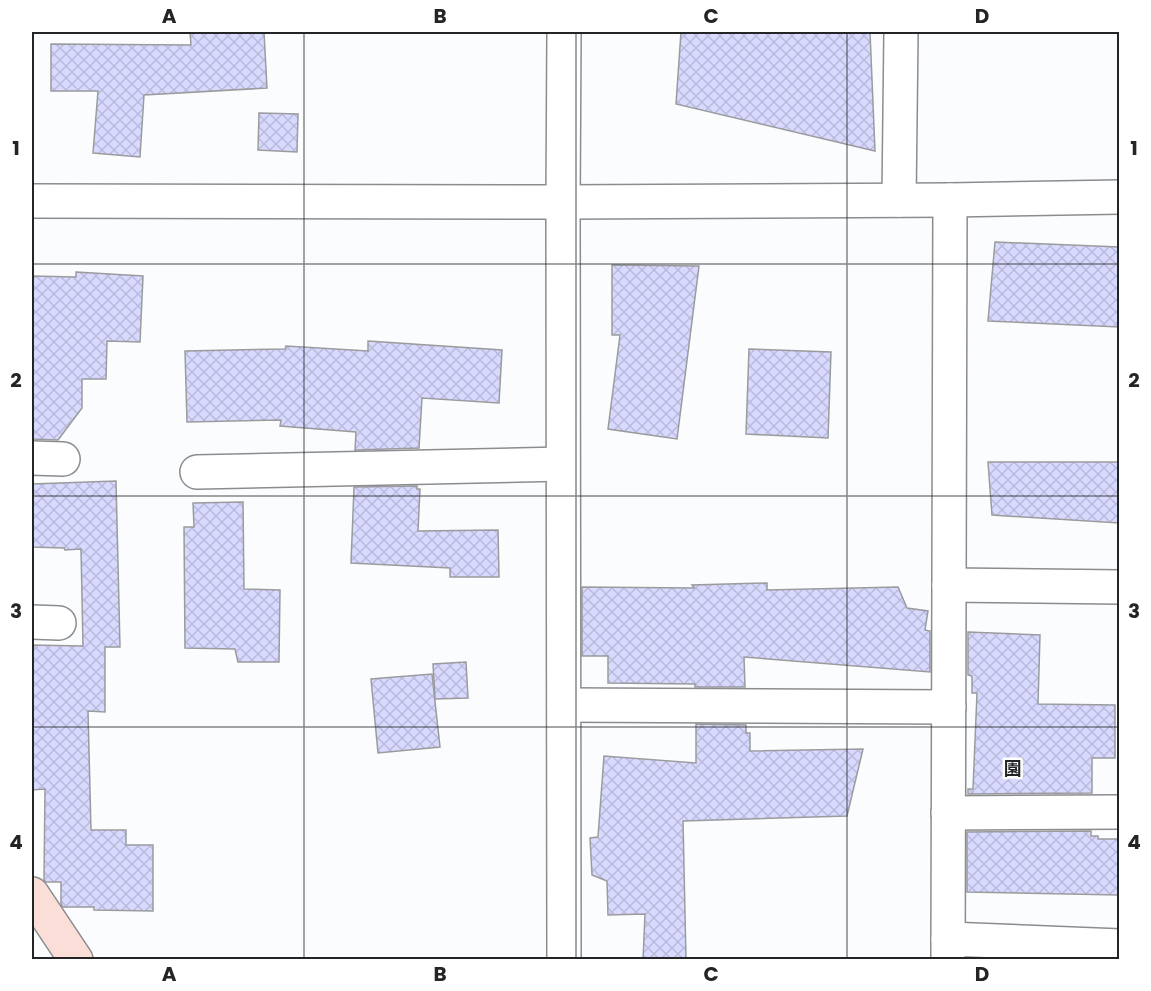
<svg xmlns="http://www.w3.org/2000/svg" width="1151" height="991" font-family="Poppins,'Noto Sans JP',sans-serif">
<style>
.building{fill:url(#building-cross-hatch);stroke:#9b9b9e;stroke-width:1.5}
.lines{fill:none;stroke-linecap:round;stroke-linejoin:round}
.minor-casing{stroke:#8b8c8f;stroke-width:36}
.tertiary-casing{stroke:#8b8c8f;stroke-width:36}
.secondary-casing{stroke:#8b8c8f;stroke-width:36}
.minor{stroke:#fff;stroke-width:33}
.tertiary{stroke:#fff;stroke-width:33}
.secondary{stroke:#fcded8;stroke-width:33}
.grid{fill:none;stroke:#232425;stroke-width:1.5;stroke-opacity:0.55}
.labels{text-anchor:middle;dominant-baseline:central;stroke-width:5;stroke-linejoin:round;paint-order:stroke}
.neighbourhood-label{font-size:18px;font-weight:bold;fill:#232425;stroke:#fff}
.neatline{fill:none;stroke:#232425;stroke-width:2}
.grid-label{font-size:20px;text-anchor:middle;font-weight:bold;fill:#232425}
</style>
<defs>
<pattern id="building-cross-hatch" width="8" height="8" patternUnits="userSpaceOnUse" patternTransform="scale(1.5)"><rect width="8" height="8" fill="#d8d9ff"/><path d="M0 0l8 8M0 8l8-8" fill="none" stroke="#b9bada"/></pattern>
</defs>
<rect width="100%" height="100%" fill="#fafcfe"/>
<g class="building">
<path d="M 190,32 L 264,32 L 267,88 L 144,95 L 140,157 L 93,153 L 98,91 L 51,91 L 51,44 L 191,45 Z"/>
<path d="M 681,32 L 870,32 L 875,151 L 676,104 Z"/>
<path d="M 259,113 L 298,114 L 297,152 L 258,150 Z"/>
<path d="M 995,242 L 1119,247 L 1119,327 L 988,321 Z"/>
<path d="M 612,265 L 699,266 L 677,439 L 608,429 L 620,335 L 612,335 Z"/>
<path d="M 76,272 L 143,276 L 140,342 L 107,341 L 106,379 L 82,379 L 82,408 L 58,440 L 32,439 L 32,276 L 76,277 Z"/>
<path d="M 368,341 L 502,350 L 499,403 L 422,398 L 419,448 L 355,450 L 356,432 L 280,426 L 281,420 L 187,422 L 185,351 L 285,349 L 286,346 L 368,351 Z"/>
<path d="M 749,349 L 831,352 L 828,438 L 746,434 Z"/>
<path d="M 988,462 L 1119,462 L 1119,523 L 992,515 Z"/>
<path d="M 116,481 L 120,647 L 105,647 L 105,712 L 88,711 L 91,830 L 126,830 L 126,845 L 153,845 L 153,911 L 94,910 L 94,907 L 63,907 L 61,904 L 61,882 L 46,882 L 44,880 L 45,789 L 32,790 L 32,645 L 83,646 L 81,549 L 65,550 L 64,548 L 32,547 L 32,484 Z"/>
<path d="M 417,486 L 417,489 L 420,489 L 418,531 L 498,530 L 499,577 L 450,577 L 450,568 L 351,563 L 354,487 Z"/>
<path d="M 243,502 L 244,589 L 280,590 L 279,662 L 238,662 L 235,649 L 185,648 L 184,527 L 194,527 L 193,503 Z"/>
<path d="M 767,583 L 767,590 L 898,587 L 907,608 L 928,611 L 925,630 L 930,631 L 930,672 L 744,657 L 745,687 L 695,687 L 695,684 L 608,683 L 608,656 L 582,656 L 582,587 L 694,588 L 692,585 Z"/>
<path d="M 968,632 L 1040,635 L 1038,704 L 1115,705 L 1115,758 L 1092,758 L 1092,793 L 968,794 L 968,789 L 973,789 L 977,693 L 972,693 L 972,676 L 968,675 Z"/>
<path d="M 466,662 L 468,698 L 435,699 L 433,664 Z"/>
<path d="M 432,674 L 440,747 L 378,753 L 371,679 Z"/>
<path d="M 696,724 L 746,725 L 746,733 L 750,733 L 750,751 L 863,749 L 847,816 L 683,821 L 686,960 L 643,960 L 645,914 L 608,915 L 607,881 L 592,875 L 590,838 L 598,837 L 604,756 L 696,763 Z"/>
<path d="M 1091,831 L 1091,836 L 1098,836 L 1098,839 L 1119,839 L 1119,895 L 967,892 L 967,832 Z"/>
</g>
<g class="lines">
<defs>
<g id="minor">
<path d="M 564,32 L 563,202 L 564,960"/>
<path d="M 899,200 L 901,32"/>
<path d="M 32,201 L 563,202"/>
<path d="M 32,458 L 63,459"/>
<path d="M 197,472 L 563,464"/>
<path d="M 949,585 L 1120,587"/>
<path d="M 32,622 L 59,623"/>
<path d="M 564,705 L 949,707"/>
<path d="M 948,813 L 1120,812"/>
<path d="M 948,939 L 1120,946"/>
<path d="M 948,960 L 950,200"/>
</g>
<path id="tertiary" d="M 563,202 L 950,200 L 1120,197"/>
<path id="secondary" d="M 32,894 L 76,960"/>
</defs>
<use href="#minor" class="minor-casing"/>
<use href="#tertiary" class="tertiary-casing"/>
<use href="#secondary" class="secondary-casing"/>
<use href="#minor" class="minor"/>
<use href="#tertiary" class="tertiary"/>
<use href="#secondary" class="secondary"/>
</g>
<path class="grid" d="M 304,32 L 304,960M 576,32 L 576,960M 847,32 L 847,960M 32,264 L 1120,264M 32,496 L 1120,496M 32,727 L 1120,727"/>
<g class="labels">
<g class="neighbourhood-label">
<text x="1013" y="768">園</text>
</g>
</g>
<rect width="1151" height="991" fill="none" stroke="#ffffff" stroke-width="66"/>
<rect x="33" y="33" width="1085" height="925" class="neatline"/>
<g class="grid-label">
<text x="169" y="23">A</text>
<text x="440" y="23">B</text>
<text x="711" y="23">C</text>
<text x="982" y="23">D</text>
<text x="16" y="155">1</text>
<text x="1134" y="155">1</text>
<text x="16" y="387">2</text>
<text x="1134" y="387">2</text>
<text x="16" y="618">3</text>
<text x="1134" y="618">3</text>
<text x="16" y="849">4</text>
<text x="1134" y="849">4</text>
<text x="169" y="981">A</text>
<text x="440" y="981">B</text>
<text x="711" y="981">C</text>
<text x="982" y="981">D</text>
</g>
</svg>
